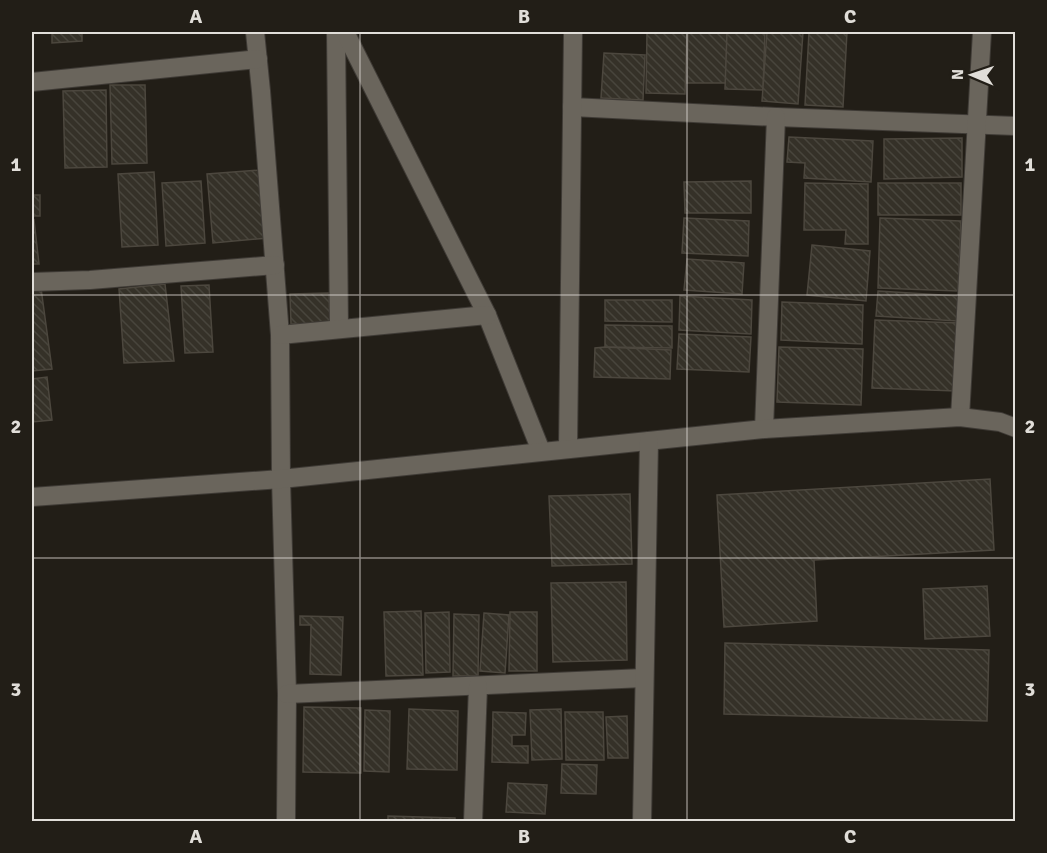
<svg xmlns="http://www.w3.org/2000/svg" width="1047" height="853" font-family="Signika,sans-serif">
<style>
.building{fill:url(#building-back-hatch);stroke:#4c473e;stroke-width:1.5}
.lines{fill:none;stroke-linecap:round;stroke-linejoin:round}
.minor-casing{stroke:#3f3b36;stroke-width:20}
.minor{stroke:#6a655c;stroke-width:18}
.grid{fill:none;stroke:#e1ded9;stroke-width:1.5;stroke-opacity:0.55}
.neatline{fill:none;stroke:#e1ded9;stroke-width:2}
.grid-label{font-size:20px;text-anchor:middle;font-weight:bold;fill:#e1ded9}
</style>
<defs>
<pattern id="building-back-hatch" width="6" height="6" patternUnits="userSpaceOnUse" patternTransform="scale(1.5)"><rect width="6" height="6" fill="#353128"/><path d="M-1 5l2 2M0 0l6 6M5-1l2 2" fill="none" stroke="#48453c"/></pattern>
</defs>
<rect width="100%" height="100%" fill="#221e17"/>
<g class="building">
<path d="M 52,32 L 82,32 L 82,41 L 52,43 Z"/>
<path d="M 647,32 L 687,32 L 685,94 L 646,93 Z"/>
<path d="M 688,32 L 727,32 L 726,83 L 687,83 Z"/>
<path d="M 727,32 L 765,32 L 763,90 L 725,89 Z"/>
<path d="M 767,32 L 803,32 L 798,104 L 762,101 Z"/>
<path d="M 809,32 L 847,32 L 843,107 L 805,105 Z"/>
<path d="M 604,53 L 645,55 L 643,100 L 601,98 Z"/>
<path d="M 110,85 L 145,85 L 147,163 L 112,164 Z"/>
<path d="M 106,90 L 107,167 L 65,168 L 63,91 Z"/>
<path d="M 789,137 L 873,141 L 871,182 L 804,178 L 805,163 L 787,162 Z"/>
<path d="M 962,138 L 962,177 L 884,179 L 884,139 Z"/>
<path d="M 261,170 L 268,238 L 213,243 L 207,174 Z"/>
<path d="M 154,172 L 158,245 L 122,247 L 118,174 Z"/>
<path d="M 201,181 L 205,243 L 166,246 L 162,183 Z"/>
<path d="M 751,181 L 751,213 L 685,213 L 684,182 Z"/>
<path d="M 805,183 L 868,184 L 868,244 L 845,244 L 846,230 L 804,230 Z"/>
<rect x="878" y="183" width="83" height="32"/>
<rect x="32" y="195" width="8" height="21"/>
<path d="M 684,218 L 749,221 L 748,256 L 682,253 Z"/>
<path d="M 880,218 L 961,221 L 958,291 L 878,288 Z"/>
<path d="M 34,220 L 39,264 L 32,264 L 32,221 Z"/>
<path d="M 812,245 L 870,251 L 866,301 L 807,295 Z"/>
<path d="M 687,259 L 744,263 L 742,294 L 684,290 Z"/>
<path d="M 165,284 L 174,361 L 124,363 L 119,289 Z"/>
<path d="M 209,285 L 213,352 L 185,353 L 181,286 Z"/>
<path d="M 41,288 L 52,369 L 32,371 L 32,289 Z"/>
<path d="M 878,291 L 958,296 L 957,321 L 876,316 Z"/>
<path d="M 329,293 L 330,323 L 291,324 L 290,294 Z"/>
<path d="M 680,296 L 752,300 L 751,334 L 679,330 Z"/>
<path d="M 605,300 L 672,300 L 672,322 L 605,321 Z"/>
<path d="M 782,302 L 863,305 L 862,344 L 781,340 Z"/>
<path d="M 875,320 L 959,323 L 956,391 L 872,388 Z"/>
<path d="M 605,325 L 672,326 L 672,348 L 605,347 Z"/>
<path d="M 679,334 L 751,337 L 749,372 L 677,369 Z"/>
<path d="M 605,347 L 671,350 L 670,379 L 594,377 L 595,348 Z"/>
<path d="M 779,347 L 863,349 L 861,405 L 777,402 Z"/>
<path d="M 47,377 L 52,420 L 32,422 L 32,379 Z"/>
<path d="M 990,479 L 994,550 L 814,560 L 817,621 L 724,627 L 717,495 Z"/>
<path d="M 630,494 L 632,564 L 552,566 L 549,496 Z"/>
<path d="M 626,582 L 627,660 L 553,662 L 551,583 Z"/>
<path d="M 987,586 L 990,636 L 925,639 L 923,589 Z"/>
<path d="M 421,611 L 423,675 L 386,676 L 384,612 Z"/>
<path d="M 449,612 L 450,672 L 426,673 L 425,613 Z"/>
<path d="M 510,612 L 537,612 L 537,671 L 509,671 Z"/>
<path d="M 484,613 L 509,615 L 505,673 L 480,671 Z"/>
<path d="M 454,614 L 479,615 L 478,676 L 453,676 Z"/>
<path d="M 300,616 L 343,617 L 341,675 L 310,674 L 311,625 L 300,625 Z"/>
<path d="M 725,643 L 989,650 L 987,721 L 724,714 Z"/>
<path d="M 304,707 L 361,708 L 361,773 L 303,772 Z"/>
<path d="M 409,709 L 458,711 L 457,770 L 407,769 Z"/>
<path d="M 561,709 L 562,759 L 532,760 L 530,710 Z"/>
<path d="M 365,710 L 390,711 L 389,772 L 364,771 Z"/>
<path d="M 493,712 L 526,713 L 525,735 L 512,735 L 512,746 L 528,746 L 528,763 L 492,762 Z"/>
<path d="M 565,712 L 603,712 L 604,760 L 566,760 Z"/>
<path d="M 627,716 L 628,758 L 608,758 L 606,717 Z"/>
<path d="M 562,764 L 597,765 L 596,794 L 561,793 Z"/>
<path d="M 508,783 L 547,785 L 545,814 L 506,812 Z"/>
<path d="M 388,816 L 455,818 L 455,822 L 388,822 Z"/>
<path d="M 314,820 L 372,821 L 372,822 L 314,822 Z"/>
</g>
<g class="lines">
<defs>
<g id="minor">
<path d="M 255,32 L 261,91 L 280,335 L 281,479 L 287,694 L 286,822"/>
<path d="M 336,32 L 339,329"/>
<path d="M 345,32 L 487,315 L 541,451"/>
<path d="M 32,82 L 258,59"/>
<path d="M 572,107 L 776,117 L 1016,126"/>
<path d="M 32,282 L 90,280 L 275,265"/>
<path d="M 280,335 L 487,315"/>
<path d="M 960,417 L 982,32"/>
<path d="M 764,429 L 776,117"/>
<path d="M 568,449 L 573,32"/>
<path d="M 32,497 L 281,479 L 764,429 L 960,417 L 1000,422 L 1016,428"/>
<path d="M 287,694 L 644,678"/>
<path d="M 473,822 L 478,686"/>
<path d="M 642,822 L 649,441"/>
</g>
</defs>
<use href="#minor" class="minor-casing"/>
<use href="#minor" class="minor"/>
</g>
<path class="grid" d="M 360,32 L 360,822M 687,32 L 687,822M 32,295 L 1016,295M 32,558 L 1016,558"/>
<rect width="1047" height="853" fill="none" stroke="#221e17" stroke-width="66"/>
<g transform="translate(972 75) rotate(272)" stroke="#221e17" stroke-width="4.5" paint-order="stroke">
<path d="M0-4.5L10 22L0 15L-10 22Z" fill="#e1ded9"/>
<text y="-9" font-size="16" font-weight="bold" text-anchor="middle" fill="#e1ded9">N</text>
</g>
<rect x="33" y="33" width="981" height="787" class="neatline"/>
<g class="grid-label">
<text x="196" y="23">A</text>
<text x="524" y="23">B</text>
<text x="850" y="23">C</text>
<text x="16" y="171">1</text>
<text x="1030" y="171">1</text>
<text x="16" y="433">2</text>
<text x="1030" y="433">2</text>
<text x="16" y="696">3</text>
<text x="1030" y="696">3</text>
<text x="196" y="843">A</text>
<text x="524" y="843">B</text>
<text x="850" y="843">C</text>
</g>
</svg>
